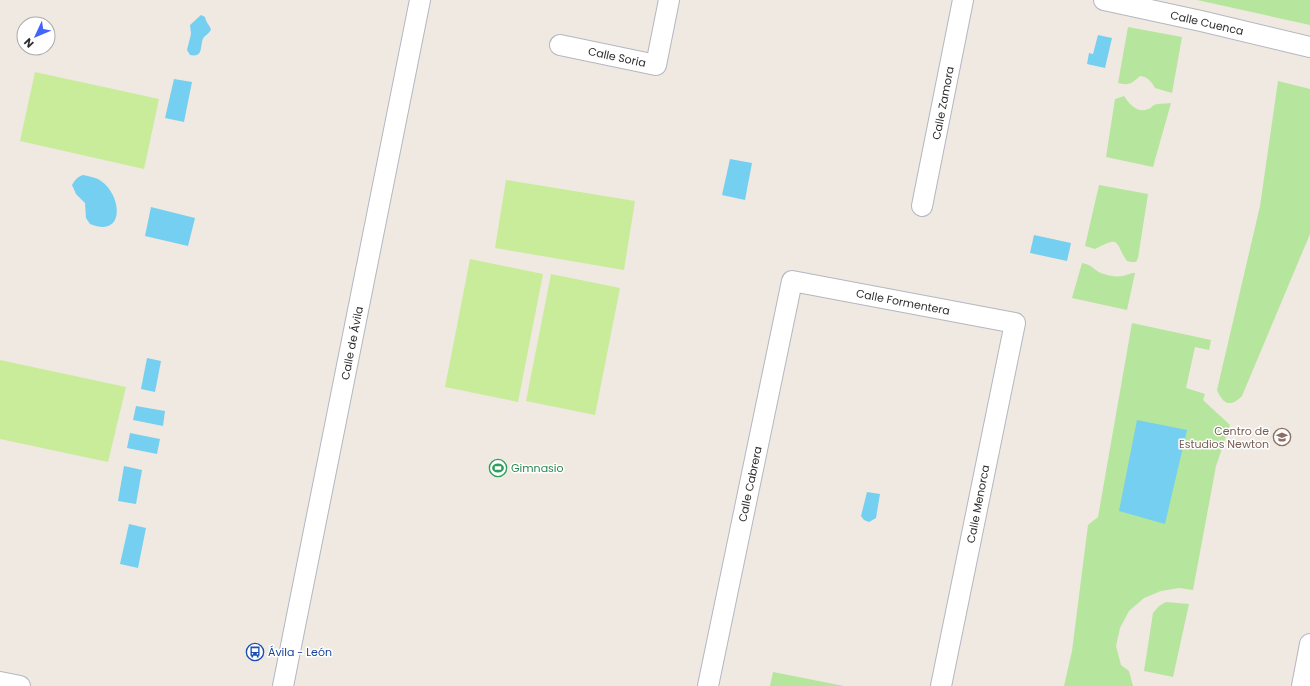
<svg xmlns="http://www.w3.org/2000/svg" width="1310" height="686" font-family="Poppins,sans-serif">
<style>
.green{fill:#b6e59e}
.pitch{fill:#c9ec9a}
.water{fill:#75cff0}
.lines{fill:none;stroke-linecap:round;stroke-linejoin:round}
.minor-casing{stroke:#b4b7c1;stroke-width:22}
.minor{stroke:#fff;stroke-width:20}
.labels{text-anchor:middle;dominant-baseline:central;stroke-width:3;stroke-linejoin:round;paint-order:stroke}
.street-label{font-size:11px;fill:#2e2e2e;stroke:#fff}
.education-label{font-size:11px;fill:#785e54;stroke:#fff;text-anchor:end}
.leisure-label{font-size:11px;fill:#27864d;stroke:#fff;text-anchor:start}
.transit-label{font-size:11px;fill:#164399;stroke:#fff;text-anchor:start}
</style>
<rect width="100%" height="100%" fill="#efe9e1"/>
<g class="green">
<path d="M 1197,0 L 1310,0 L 1310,25 Z"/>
<path d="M 1128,27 L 1182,37 L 1172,93 L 1155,88 C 1151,81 1148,77 1140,76 C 1132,83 1130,86 1118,83 Z"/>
<path d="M 1278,81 L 1310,89 L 1310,234 L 1242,396 C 1230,408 1223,404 1217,390 L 1260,206 Z"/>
<path d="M 1124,96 C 1129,104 1138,114 1148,109 C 1151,109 1152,106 1154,105 C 1158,103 1166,104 1171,103 L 1153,167 L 1106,157 L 1115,99 Z"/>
<path d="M 1099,185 L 1148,194 L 1138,258 L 1136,262 L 1131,262 L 1127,261 C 1114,243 1122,235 1095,249 L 1085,246 Z"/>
<path d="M 1082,263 C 1094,265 1093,271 1104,274 C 1110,276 1116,277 1123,276 C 1128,275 1130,273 1135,273 L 1127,310 L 1072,298 Z"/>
<path d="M 1132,323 L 1211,340 L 1209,350 L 1195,347 L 1186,388 L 1205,394 L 1203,400 L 1230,425 L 1216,466 L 1193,590 L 1179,588 L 1161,591 L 1144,598 L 1129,611 L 1120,628 L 1116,646 L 1121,665 L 1129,671 L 1133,686 L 1064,686 L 1072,651 L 1088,525 L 1098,517 Z"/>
<path d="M 1166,602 L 1189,604 L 1173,677 L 1144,671 L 1153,613 L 1159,606 Z"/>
<path d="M 773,672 L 844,686 L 770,686 Z"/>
</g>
<g class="pitch">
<path d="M 35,72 L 159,99 L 144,169 L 20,141 Z"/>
<path d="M 506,180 L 635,201 L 624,270 L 495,248 Z"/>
<path d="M 470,259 L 543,274 L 518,402 L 445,387 Z"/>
<path d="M 551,274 L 620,288 L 595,415 L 526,401 Z"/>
<path d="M 0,360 L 126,387 L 108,462 L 0,439 Z"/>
</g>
<g class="water">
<path d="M 201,15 L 205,17 C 206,23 210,25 211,30 C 209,33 206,35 204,37 C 199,44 205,58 190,55 L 187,50 L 191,34 L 190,25 Z"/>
<path d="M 1098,35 L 1112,38 L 1105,68 L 1087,64 L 1089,53 L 1093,54 Z"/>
<path d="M 174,79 L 192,82 L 184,122 L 165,118 Z"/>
<path d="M 730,159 L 752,163 L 745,200 L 722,195 Z"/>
<path d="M 83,175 C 88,176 93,177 98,179 C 122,192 127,239 90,224 L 86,218 L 85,203 L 76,194 L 72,185 C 75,180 77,177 83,175 Z"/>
<path d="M 151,207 L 195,218 L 188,246 L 145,236 Z"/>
<path d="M 1034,235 L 1071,243 L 1067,261 L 1030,253 Z"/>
<path d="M 147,358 L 161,361 L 155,392 L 141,389 Z"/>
<path d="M 136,406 L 165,411 L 163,426 L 133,420 Z"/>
<path d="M 1137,420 L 1187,430 L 1165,524 L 1119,511 Z"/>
<path d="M 130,433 L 160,439 L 157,454 L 127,448 Z"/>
<path d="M 124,466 L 142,470 L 136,504 L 118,501 Z"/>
<path d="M 867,492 L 880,494 L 876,518 L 869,522 L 864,520 L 861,516 Z"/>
<path d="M 129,524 L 146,528 L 138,568 L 120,564 Z"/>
</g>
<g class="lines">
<defs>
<g id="minor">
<path d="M 1104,0 L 1201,21 L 1310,47"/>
<path d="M 560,45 L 656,65 L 669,0"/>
<path d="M 922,206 L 963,0"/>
<path d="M 0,682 L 20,686"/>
<path d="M 283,686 L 420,0"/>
<path d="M 708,686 L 792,281 L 1015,323 L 941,686"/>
<path d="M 1302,686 L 1310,644"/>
</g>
</defs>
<use href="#minor" class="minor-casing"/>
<use href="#minor" class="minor"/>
</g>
<defs>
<symbol id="school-ring" viewBox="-11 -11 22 22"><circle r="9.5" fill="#fff" stroke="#8d6e63" stroke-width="1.5"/><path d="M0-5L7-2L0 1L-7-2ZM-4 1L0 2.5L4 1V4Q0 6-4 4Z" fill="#8d6e63"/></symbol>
<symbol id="stadium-ring" viewBox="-11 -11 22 22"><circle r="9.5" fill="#fff" stroke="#2e9e5b" stroke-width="1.5"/><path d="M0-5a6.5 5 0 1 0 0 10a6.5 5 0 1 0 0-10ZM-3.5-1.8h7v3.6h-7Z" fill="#2e9e5b"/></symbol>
<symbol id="bus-ring" viewBox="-11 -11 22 22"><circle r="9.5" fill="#fff" stroke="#1a4fb4" stroke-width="1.5"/><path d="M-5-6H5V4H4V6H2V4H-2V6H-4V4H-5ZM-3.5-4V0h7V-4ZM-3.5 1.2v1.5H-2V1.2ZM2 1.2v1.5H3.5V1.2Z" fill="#1a4fb4"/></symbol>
</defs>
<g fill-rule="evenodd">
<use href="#school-ring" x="1272" y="427" width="20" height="20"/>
<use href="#stadium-ring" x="488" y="458" width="20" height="20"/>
<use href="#bus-ring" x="245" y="642" width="20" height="20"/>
</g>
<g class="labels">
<g class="street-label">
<text transform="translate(1207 23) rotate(13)">Calle Cuenca</text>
<text transform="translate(617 57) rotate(12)">Calle Soria</text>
<text transform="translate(943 103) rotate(-79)">Calle Zamora</text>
<text transform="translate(903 302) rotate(11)">Calle Formentera</text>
<text transform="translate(352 343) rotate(-79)">Calle de Ávila</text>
<text transform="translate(750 484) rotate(-78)">Calle Cabrera</text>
<text transform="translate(978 504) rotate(-79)">Calle Menorca</text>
</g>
<g class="education-label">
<text x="1269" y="431">Centro de<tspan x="1269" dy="13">Estudios Newton</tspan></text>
</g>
<g class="leisure-label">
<text x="511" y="468">Gimnasio</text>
</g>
<g class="transit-label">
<text x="268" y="652">Ávila - León</text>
</g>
</g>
<g transform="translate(36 36) rotate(226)"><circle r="19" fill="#ffffff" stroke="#ababab"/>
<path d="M0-3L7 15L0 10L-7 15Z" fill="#4264fb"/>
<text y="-6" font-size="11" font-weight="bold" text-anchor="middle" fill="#2e2e2e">N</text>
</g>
</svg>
